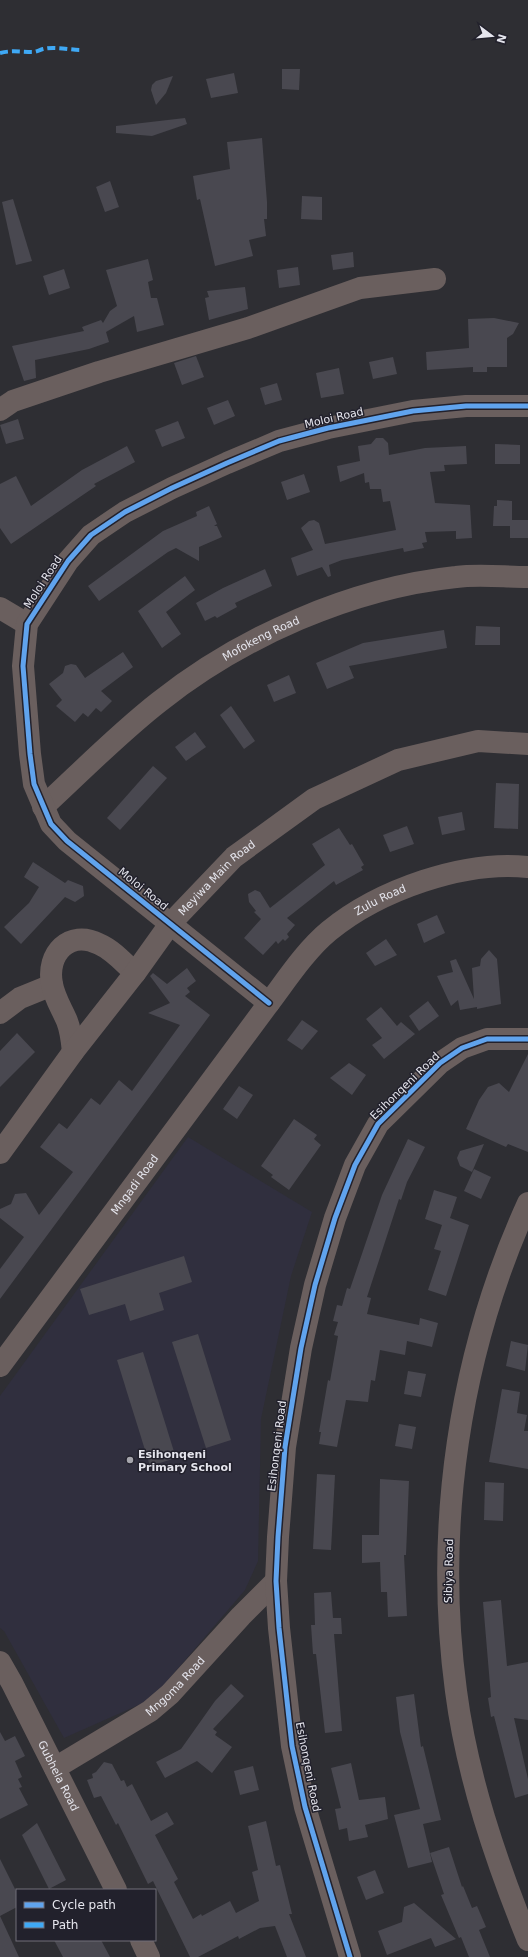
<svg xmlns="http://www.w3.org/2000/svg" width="528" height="1957" font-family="'DejaVu Sans',sans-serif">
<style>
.built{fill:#302f3e}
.building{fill:#494850}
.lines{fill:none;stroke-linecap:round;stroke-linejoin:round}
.minor{stroke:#6a5f5e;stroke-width:22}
.quiet{stroke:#3fa9f5;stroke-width:4;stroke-dasharray:8 4;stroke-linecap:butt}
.cycleway-casing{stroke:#22212c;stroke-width:8}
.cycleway{stroke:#60a3ed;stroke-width:5}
.poi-dot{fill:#a5a5ac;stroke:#22212c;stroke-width:1.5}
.labels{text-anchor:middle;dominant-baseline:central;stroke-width:3;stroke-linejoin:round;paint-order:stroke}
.street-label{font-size:11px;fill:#e5e5ed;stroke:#22212c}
.poi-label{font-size:11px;font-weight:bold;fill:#e5e5ed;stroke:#22212c;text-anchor:start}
</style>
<rect width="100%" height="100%" fill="#2e2e33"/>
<path class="built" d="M 188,1137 L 312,1212 L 291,1276 L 261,1419 L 258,1561 L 245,1590 L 152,1699 L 64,1738 L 4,1631 L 0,1628 L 0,1396 Z"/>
<g class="building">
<path d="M 282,69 L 300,69 L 299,90 L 282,89 Z"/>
<path d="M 234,73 L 238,93 L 211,98 L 206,79 Z"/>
<path d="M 173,76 L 166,93 L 156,105 L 151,90 L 152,85 L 156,81 Z"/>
<path d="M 185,118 L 187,124 L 152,136 L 116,133 L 116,126 Z"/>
<path d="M 262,138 L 267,202 L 267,219 L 264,219 L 266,236 L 249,240 L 253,256 L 215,266 L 200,199 L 197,200 L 193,176 L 230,169 L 227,142 Z"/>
<path d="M 110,181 L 119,207 L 105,212 L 96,187 Z"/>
<path d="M 302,196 L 322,197 L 322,220 L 301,219 Z"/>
<path d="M 13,199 L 32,261 L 16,265 L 2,202 Z"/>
<path d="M 353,252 L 354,267 L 333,270 L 331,255 Z"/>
<path d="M 148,259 L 153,280 L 148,282 L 151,298 L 157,298 L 164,325 L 137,332 L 134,316 L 106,332 L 109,342 L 89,349 L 35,360 L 36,378 L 24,381 L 12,346 L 84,331 L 82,327 L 101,320 L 103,323 L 110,311 L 117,306 L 106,270 Z"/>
<path d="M 298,267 L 300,285 L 279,288 L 277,270 Z"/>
<path d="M 64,269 L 70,288 L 49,295 L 43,276 Z"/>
<path d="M 245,287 L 248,309 L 209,320 L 205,298 L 209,297 L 207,291 Z"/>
<path d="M 494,318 L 519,323 L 513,334 L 507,338 L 507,367 L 487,367 L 487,372 L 473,372 L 473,367 L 427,370 L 426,352 L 469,348 L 468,319 Z"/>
<path d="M 196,356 L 204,377 L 182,385 L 174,363 Z"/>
<path d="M 393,357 L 397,374 L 373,379 L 369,362 Z"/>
<path d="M 339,368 L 344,394 L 321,398 L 316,373 Z"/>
<path d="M 277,383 L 282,400 L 265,405 L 260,388 Z"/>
<path d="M 228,400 L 235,416 L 214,425 L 207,408 Z"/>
<path d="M 18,419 L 24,439 L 6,444 L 0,425 Z"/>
<path d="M 178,421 L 185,438 L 162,447 L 155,430 Z"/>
<path d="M 376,438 L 383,438 L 388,443 L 389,455 L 425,448 L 466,446 L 467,464 L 444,465 L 445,471 L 430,472 L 435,503 L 470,505 L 472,538 L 456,539 L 456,531 L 425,532 L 427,542 L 422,543 L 424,548 L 404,552 L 403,548 L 342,560 L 329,565 L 331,576 L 328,577 L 322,567 L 297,576 L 291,558 L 313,550 L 301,528 L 309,521 L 314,520 L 319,523 L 325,544 L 396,530 L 390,501 L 383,502 L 381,489 L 370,489 L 369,482 L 365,483 L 364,473 L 340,482 L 337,466 L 360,461 L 358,446 L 371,444 Z"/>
<path d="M 495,444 L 520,445 L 520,464 L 495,464 Z"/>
<path d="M 127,446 L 135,462 L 94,484 L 96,486 L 11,544 L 0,528 L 0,484 L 16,476 L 31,506 L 82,470 Z"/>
<path d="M 304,474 L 310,492 L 287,500 L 281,482 Z"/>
<path d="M 497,500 L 512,501 L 512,520 L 528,520 L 528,538 L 510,538 L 510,526 L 493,526 L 494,506 L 497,506 Z"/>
<path d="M 209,506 L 217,524 L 214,526 L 217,526 L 222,537 L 199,547 L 199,561 L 176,548 L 168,552 L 99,601 L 88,586 L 163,531 L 197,516 L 196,512 Z"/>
<path d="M 265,569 L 272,586 L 235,603 L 237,607 L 217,618 L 215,616 L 205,621 L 196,603 L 223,588 Z"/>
<path d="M 185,576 L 195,590 L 166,612 L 181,634 L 162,648 L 138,611 Z"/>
<path d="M 476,626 L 500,627 L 500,645 L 475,645 Z"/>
<path d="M 444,630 L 447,648 L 349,666 L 354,678 L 327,689 L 316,663 L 363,643 Z"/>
<path d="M 123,652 L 133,667 L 101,691 L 112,701 L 101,712 L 96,708 L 88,717 L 83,713 L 75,722 L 56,706 L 62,700 L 49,684 L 63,673 L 65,666 L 71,664 L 76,665 L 85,678 Z"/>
<path d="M 289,675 L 296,693 L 274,702 L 267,685 Z"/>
<path d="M 231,706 L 255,741 L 244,749 L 220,715 Z"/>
<path d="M 195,732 L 206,747 L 186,761 L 175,747 Z"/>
<path d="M 153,766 L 167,778 L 120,830 L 107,818 Z"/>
<path d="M 496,783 L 519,784 L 518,829 L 494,828 Z"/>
<path d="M 462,812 L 465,830 L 442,835 L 438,817 Z"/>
<path d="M 407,826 L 414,844 L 390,852 L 383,835 Z"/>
<path d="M 339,828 L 350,845 L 352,844 L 364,865 L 361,867 L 363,870 L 336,885 L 334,881 L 287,918 L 295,925 L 287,934 L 289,937 L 285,941 L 283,939 L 278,944 L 276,941 L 263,955 L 244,938 L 261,919 L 254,912 L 256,911 L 249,902 L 248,894 L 255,890 L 260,892 L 270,908 L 325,865 L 312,844 Z"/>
<path d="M 33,862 L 65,883 L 68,880 L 83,886 L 84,896 L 75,902 L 65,897 L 21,944 L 4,927 L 29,903 L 39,887 L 24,877 Z"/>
<path d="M 437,915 L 445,933 L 424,943 L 417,924 Z"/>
<path d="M 386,939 L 397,955 L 375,966 L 366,953 Z"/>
<path d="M 489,950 L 497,959 L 501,1004 L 477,1009 L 477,1007 L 460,1010 L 458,1000 L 451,1006 L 437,976 L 453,972 L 450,961 L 456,959 L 474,999 L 472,968 L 480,966 L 481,959 Z"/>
<path d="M 187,968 L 196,981 L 187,988 L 190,992 L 185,996 L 210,1015 L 0,1299 L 0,1269 L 24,1237 L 0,1218 L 0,1209 L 11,1204 L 15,1194 L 26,1193 L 39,1215 L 73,1172 L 40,1147 L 59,1123 L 67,1129 L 91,1098 L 100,1105 L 119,1080 L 132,1091 L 180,1025 L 148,1013 L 170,1003 L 150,976 L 153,973 L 167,984 Z"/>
<path d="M 428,1001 L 439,1016 L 419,1031 L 409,1016 Z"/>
<path d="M 381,1007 L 397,1026 L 401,1022 L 415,1034 L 384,1059 L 372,1045 L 382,1038 L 366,1019 Z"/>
<path d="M 302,1020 L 318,1031 L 302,1050 L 287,1040 Z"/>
<path d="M 17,1033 L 35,1052 L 0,1087 L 0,1051 Z"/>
<path d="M 528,1054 L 528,1152 L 508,1144 L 506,1147 L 466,1129 L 479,1100 L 488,1087 L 499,1083 L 509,1092 Z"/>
<path d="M 349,1063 L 366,1075 L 352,1095 L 330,1078 Z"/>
<path d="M 239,1086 L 253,1095 L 237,1119 L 223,1109 Z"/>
<path d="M 294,1119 L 317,1135 L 314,1139 L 321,1145 L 289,1190 L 271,1177 L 273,1175 L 261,1166 Z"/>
<path d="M 408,1139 L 425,1147 L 407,1182 L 401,1200 L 399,1199 L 367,1297 L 371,1298 L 367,1314 L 419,1325 L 420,1318 L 438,1323 L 432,1347 L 407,1341 L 405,1355 L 380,1350 L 375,1381 L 371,1380 L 368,1402 L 346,1400 L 337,1447 L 319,1444 L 321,1432 L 319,1432 L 328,1380 L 330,1381 L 338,1336 L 334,1335 L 338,1322 L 333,1321 L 337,1305 L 342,1306 L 347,1288 L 350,1289 L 382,1195 Z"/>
<path d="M 484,1144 L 472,1172 L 460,1166 L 457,1158 L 460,1151 Z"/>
<path d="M 474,1169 L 491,1177 L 481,1199 L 464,1191 Z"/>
<path d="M 434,1190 L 457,1197 L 450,1218 L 469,1225 L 446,1296 L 428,1290 L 441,1251 L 434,1249 L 442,1225 L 425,1219 Z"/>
<path d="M 184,1256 L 192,1282 L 159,1293 L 164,1310 L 130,1321 L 125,1304 L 89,1315 L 80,1289 Z"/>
<path d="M 198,1334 L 231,1440 L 206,1448 L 172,1342 Z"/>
<path d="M 511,1341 L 528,1345 L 525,1371 L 506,1366 Z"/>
<path d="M 143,1352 L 176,1458 L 150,1466 L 117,1360 Z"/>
<path d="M 408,1371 L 426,1374 L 421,1397 L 404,1394 Z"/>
<path d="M 502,1389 L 520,1392 L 517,1413 L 527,1415 L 524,1431 L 528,1431 L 528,1469 L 489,1462 Z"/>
<path d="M 399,1424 L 416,1427 L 412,1449 L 395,1446 Z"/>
<path d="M 317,1474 L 335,1475 L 331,1550 L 313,1549 Z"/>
<path d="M 380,1479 L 409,1481 L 406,1555 L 404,1555 L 407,1616 L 388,1617 L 387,1592 L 381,1592 L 380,1562 L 362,1563 L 362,1535 L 379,1535 Z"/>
<path d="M 485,1482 L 504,1483 L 503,1521 L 484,1520 Z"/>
<path d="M 331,1592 L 333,1618 L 341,1618 L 342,1634 L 334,1634 L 342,1731 L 325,1733 L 316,1654 L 313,1654 L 311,1625 L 315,1625 L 314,1593 Z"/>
<path d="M 501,1600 L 507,1666 L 528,1662 L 528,1720 L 514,1718 L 528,1779 L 528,1794 L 515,1798 L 494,1716 L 491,1717 L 488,1698 L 491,1697 L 483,1602 Z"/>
<path d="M 231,1684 L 244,1696 L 213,1729 L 217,1732 L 215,1735 L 232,1747 L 212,1773 L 197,1761 L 165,1778 L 156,1762 L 181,1749 L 215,1701 Z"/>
<path d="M 414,1694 L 421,1747 L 423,1746 L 441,1820 L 423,1824 L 432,1862 L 408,1868 L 394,1815 L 420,1809 L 400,1732 L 396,1697 Z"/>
<path d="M 0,1732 L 5,1741 L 15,1736 L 25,1756 L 15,1761 L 22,1777 L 18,1779 L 22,1787 L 19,1788 L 28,1805 L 0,1819 Z"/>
<path d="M 104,1762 L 112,1764 L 121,1781 L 124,1780 L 127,1787 L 132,1784 L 151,1821 L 167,1812 L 174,1824 L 155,1835 L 178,1879 L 174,1882 L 193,1919 L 201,1914 L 202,1916 L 230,1901 L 236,1913 L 259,1901 L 252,1872 L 258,1870 L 248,1826 L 266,1821 L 276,1866 L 280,1865 L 292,1914 L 289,1914 L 306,1957 L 287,1957 L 275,1926 L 260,1928 L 239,1939 L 238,1936 L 198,1957 L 190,1957 L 153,1881 L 148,1884 L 118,1823 L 116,1825 L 101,1796 L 94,1798 L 87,1780 L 93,1778 L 92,1774 L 96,1772 Z"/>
<path d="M 351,1763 L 359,1800 L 385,1797 L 388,1819 L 365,1825 L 368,1837 L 349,1841 L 347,1828 L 339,1830 L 335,1809 L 341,1808 L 331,1768 Z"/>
<path d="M 253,1766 L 259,1790 L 240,1795 L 234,1771 Z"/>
<path d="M 37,1823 L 66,1880 L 49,1889 L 22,1835 Z"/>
<path d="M 449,1847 L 462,1887 L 463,1886 L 472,1908 L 477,1906 L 486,1927 L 479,1930 L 490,1957 L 469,1957 L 461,1937 L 459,1938 L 441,1895 L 444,1894 L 430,1853 Z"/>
<path d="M 0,1859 L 17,1893 L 17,1907 L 0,1916 L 19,1957 L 0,1957 Z"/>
<path d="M 375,1870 L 384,1893 L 366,1900 L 357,1877 Z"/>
<path d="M 414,1903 L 456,1939 L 435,1947 L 431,1938 L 387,1955 L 378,1931 L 402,1922 L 404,1907 Z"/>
<path d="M 54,1940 L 101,1940 L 110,1957 L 63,1957 Z"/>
</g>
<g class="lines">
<g class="minor">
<path d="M 0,410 L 13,401 L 99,372 L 248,328 L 360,288 L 435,279"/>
<path d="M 0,608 L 27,624"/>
<path id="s1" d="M 43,807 C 81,772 118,734 159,702 C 241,637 351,588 456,577 C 479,574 504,577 528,577"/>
<path d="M 269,1003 L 67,841 L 51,824 L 34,784 L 30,754 L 23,666 L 27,624 L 68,561 L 91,535 L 125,512 L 172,488 L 227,463 L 279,441 L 328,428 L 413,411 L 466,406 L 528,406"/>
<path d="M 0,1013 L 20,998 L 52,985"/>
<path d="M 73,1052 C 72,1042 71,1031 67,1021 C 62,1009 54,997 52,984 C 46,954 69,929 99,944 C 113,950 124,963 135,973"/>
<path id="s2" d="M 0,1153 L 73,1052 L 135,973 L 170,924 L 234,857 L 314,799 L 398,760 L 478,741 L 528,744"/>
<path d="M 528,1203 C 459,1354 434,1527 456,1691 C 467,1776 496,1861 528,1940"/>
<path id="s3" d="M 0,1366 L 269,1003 C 287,979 306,950 329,931 C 379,890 464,860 528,867"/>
<path id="s4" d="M 0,1662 L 12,1683 L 116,1890"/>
<path id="s5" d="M 55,1768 L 150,1711 L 170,1694 L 241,1616 L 276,1581"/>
<path d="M 141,1940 L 149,1957"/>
<path d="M 350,1957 L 305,1807 L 292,1746 L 279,1628 L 276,1581 L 278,1537 L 285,1447 L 301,1348 L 315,1285 L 335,1218 L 355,1165 L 378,1124 L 440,1063 L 462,1048 L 487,1039 L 528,1039"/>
</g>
<path class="quiet" d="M 0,53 C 12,50 20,52 32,52 C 37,52 39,50 43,49 C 55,46 69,50 82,50"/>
<defs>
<g id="cycleway">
<path d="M 269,1003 L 67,841 L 51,824 L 34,784 L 30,754 L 23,666 L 27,624 L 68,561 L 91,535 L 125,512 L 172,488 L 227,463 L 279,441 L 328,428 L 413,411 L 466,406 L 528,406"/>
<path d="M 350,1957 L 305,1807 L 292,1746 L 279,1628 L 276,1581 L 278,1537 L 285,1447 L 301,1348 L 315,1285 L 335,1218 L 355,1165 L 378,1124 L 440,1063 L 462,1048 L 487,1039 L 528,1039"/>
</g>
</defs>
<use href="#cycleway" class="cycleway-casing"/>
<use href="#cycleway" class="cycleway"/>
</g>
<circle class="poi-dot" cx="130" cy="1460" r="4"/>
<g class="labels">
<g class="street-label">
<text transform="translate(334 418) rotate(-13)">Moloi Road</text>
<text transform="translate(43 582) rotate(-57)">Moloi Road</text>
<text stroke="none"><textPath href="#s1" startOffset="277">Mofokeng Road</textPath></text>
<text stroke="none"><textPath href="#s2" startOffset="351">Meyiwa Main Road</textPath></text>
<text transform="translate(143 889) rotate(39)">Moloi Road</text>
<text stroke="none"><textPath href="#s3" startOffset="606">Zulu Road</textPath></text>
<text transform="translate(405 1086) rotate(-44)">Esihonqeni Road</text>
<text stroke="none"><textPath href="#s3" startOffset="226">Mngadi Road</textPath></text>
<text transform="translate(277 1446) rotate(-83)">Esihonqeni Road</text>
<text transform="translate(449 1571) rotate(-89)">Sibiya Road</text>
<text stroke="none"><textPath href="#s5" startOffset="146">Mngoma Road</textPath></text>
<text transform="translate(308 1767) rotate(79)">Esihonqeni Road</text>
<text stroke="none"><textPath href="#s4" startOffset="128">Gubhela Road</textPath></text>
</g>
<g class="poi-label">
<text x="138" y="1454">Esihonqeni<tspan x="138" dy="13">Primary School</tspan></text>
</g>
</g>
<rect x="16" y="1889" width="140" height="52" fill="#22212c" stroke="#706f79"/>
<rect x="24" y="1902" width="20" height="6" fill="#60a3ed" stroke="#706f79"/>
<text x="52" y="1909" font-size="12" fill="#e5e5ed">Cycle path</text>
<rect x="24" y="1922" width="20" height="6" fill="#3fa9f5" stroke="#706f79"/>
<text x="52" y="1929" font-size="12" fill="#e5e5ed">Path</text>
<g transform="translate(492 36) rotate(106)" stroke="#22212c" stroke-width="3" paint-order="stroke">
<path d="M0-3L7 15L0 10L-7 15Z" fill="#e5e5ed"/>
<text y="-6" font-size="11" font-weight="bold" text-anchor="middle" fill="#e5e5ed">N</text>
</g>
</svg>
